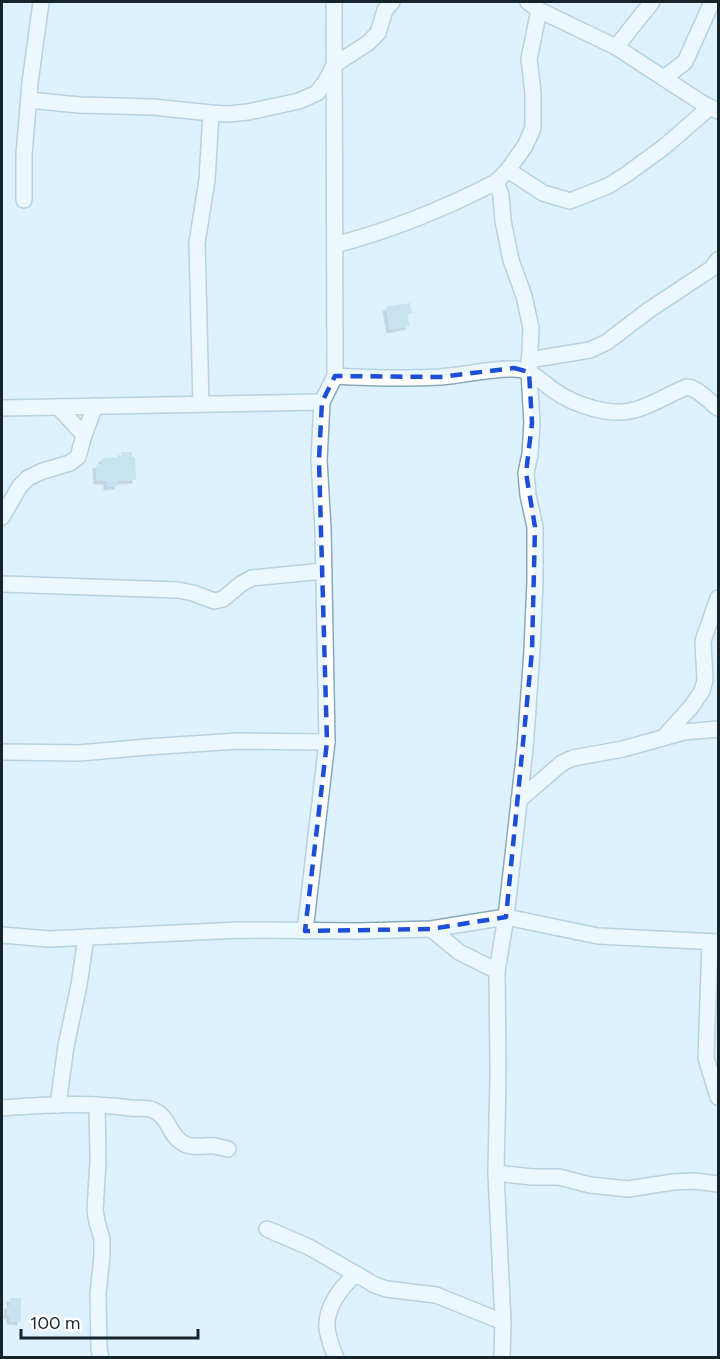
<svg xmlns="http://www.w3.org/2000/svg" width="720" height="1359" font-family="Figtree,sans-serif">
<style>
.building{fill:#add0e3;filter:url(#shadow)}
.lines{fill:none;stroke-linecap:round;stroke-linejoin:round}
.street-casing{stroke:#87a9bc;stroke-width:18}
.street{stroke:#fff;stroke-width:15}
.marked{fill:none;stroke:#1d4ed8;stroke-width:4.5;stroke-dasharray:12 8;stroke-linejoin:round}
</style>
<defs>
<filter id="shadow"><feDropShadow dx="-3.5" dy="3.5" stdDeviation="0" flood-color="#0004"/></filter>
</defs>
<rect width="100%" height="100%" fill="#ddf2fe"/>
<g class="building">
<path d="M 410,303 L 412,313 L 407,314 L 410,326 L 390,330 L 386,307 Z"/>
<path d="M 121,452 L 132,452 L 132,457 L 135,457 L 136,480 L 118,481 L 118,486 L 107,487 L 107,481 L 97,481 L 96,465 L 102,464 L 102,458 L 122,457 Z"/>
<path d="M 10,1298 L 21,1298 L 21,1322 L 10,1321 L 10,1315 L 7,1316 L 8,1305 L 10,1305 Z"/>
</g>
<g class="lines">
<defs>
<g id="street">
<path d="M 528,2 L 539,10 L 616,47 L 702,103 L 718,111"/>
<path d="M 616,47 L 652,2"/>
<path d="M 664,78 L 685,62 L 712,2"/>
<path d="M 29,100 L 79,105 L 153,107 L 211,113 L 228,114 L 248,112 L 299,101 L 317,93 L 326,81 L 334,65 L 368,43 L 378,33 L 385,10 L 392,2"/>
<path d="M 508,170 L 543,193 L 570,201 L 608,186 L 627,174 L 664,147 L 710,107"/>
<path d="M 24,200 L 24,155 L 30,83 L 41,2"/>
<path d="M 335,245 C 392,230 444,209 496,182"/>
<path d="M 529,360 L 590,350 L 607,342 L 649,310 L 711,269 L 718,260"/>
<path d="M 335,376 C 370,378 405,379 440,377 C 464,375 488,369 512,369 C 529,368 540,380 552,389 C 573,405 612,418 638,409 C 654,404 671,393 687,387 C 700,389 708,401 718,408"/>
<path d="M 201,404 L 197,243 L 207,180 L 211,113"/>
<path d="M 58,407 L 84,435"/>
<path d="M 2,408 L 322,402"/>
<path d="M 2,517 L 20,486 L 28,478 L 43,471 L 70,463 L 78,457 L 84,435 L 95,406"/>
<path d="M 2,584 L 178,590 L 193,593 L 214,601 L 223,599 L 241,584 L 252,578 L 324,571"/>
<path d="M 663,738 L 691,707 L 702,691 L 705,680 L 703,641 L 718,598"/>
<path d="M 2,752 L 79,753 L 147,747 L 238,741 L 327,742"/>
<path d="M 519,800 L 562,763 L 573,758 L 623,749 L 684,732 L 718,729"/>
<path d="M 431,929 L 459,952 L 497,971"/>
<path d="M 305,931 L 327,742 L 323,529 L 319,460 L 322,402 L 335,376 L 334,2"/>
<path d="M 2,935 L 49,939 L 240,930 L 358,931 L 431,929 L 506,917 L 598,936 L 718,942"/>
<path d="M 710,942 L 706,1058 L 718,1097"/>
<path d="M 58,1105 L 66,1046 L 79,985 L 86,937"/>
<path d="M 97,1105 L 98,1161 L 95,1210 L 97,1222 L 102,1239 L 102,1255 L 98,1294 L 99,1349 L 101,1358"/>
<path d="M 2,1108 C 45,1105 87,1102 130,1108 C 138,1109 146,1107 153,1110 C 169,1116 169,1136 183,1143 C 192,1149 205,1145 215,1146 C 219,1147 224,1148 228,1149"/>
<path d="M 496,1173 L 532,1177 L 559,1177 L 590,1185 L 628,1189 L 673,1182 L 695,1181 L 718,1184"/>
<path d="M 267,1229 L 309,1247 L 375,1285 L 386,1289 L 436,1295 L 503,1322"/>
<path d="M 336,1358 C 332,1348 329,1339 327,1329 C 325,1308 341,1287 356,1274"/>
<path d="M 502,1358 L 503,1322 L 496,1173 L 498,1073 L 497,971 L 506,917 L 525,749 L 532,651 L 535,581 L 535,527 L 528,495 L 526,473 L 530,454 L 532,423 L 529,372 L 531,328 L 524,296 L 511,260 L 503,221 L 501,195 L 496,182 L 508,170 L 525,146 L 533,128 L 533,93 L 529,59 L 539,10"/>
</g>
</defs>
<use href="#street" class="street-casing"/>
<use href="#street" class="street"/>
</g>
<path d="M0 0H720V1359H0ZM 514,368 L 529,372 L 532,423 L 526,473 L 535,527 L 532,651 L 506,917 L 431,929 L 305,931 L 327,742 L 319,460 L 322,402 L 335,376 L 440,377 Z" fill="#ddf2fe" fill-opacity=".55" fill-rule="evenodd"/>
<path class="marked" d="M 514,368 L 529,372 L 532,423 L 526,473 L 535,527 L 532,651 L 506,917 L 431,929 L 305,931 L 327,742 L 319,460 L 322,402 L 335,376 L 440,377 Z"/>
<rect width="720" height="1359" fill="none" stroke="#16242b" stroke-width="6"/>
<path d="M21 1329v9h177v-9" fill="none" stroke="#16242b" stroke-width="3"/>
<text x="30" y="1329" font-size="18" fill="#16242b" stroke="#ffffff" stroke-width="4.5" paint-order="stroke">100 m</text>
</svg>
